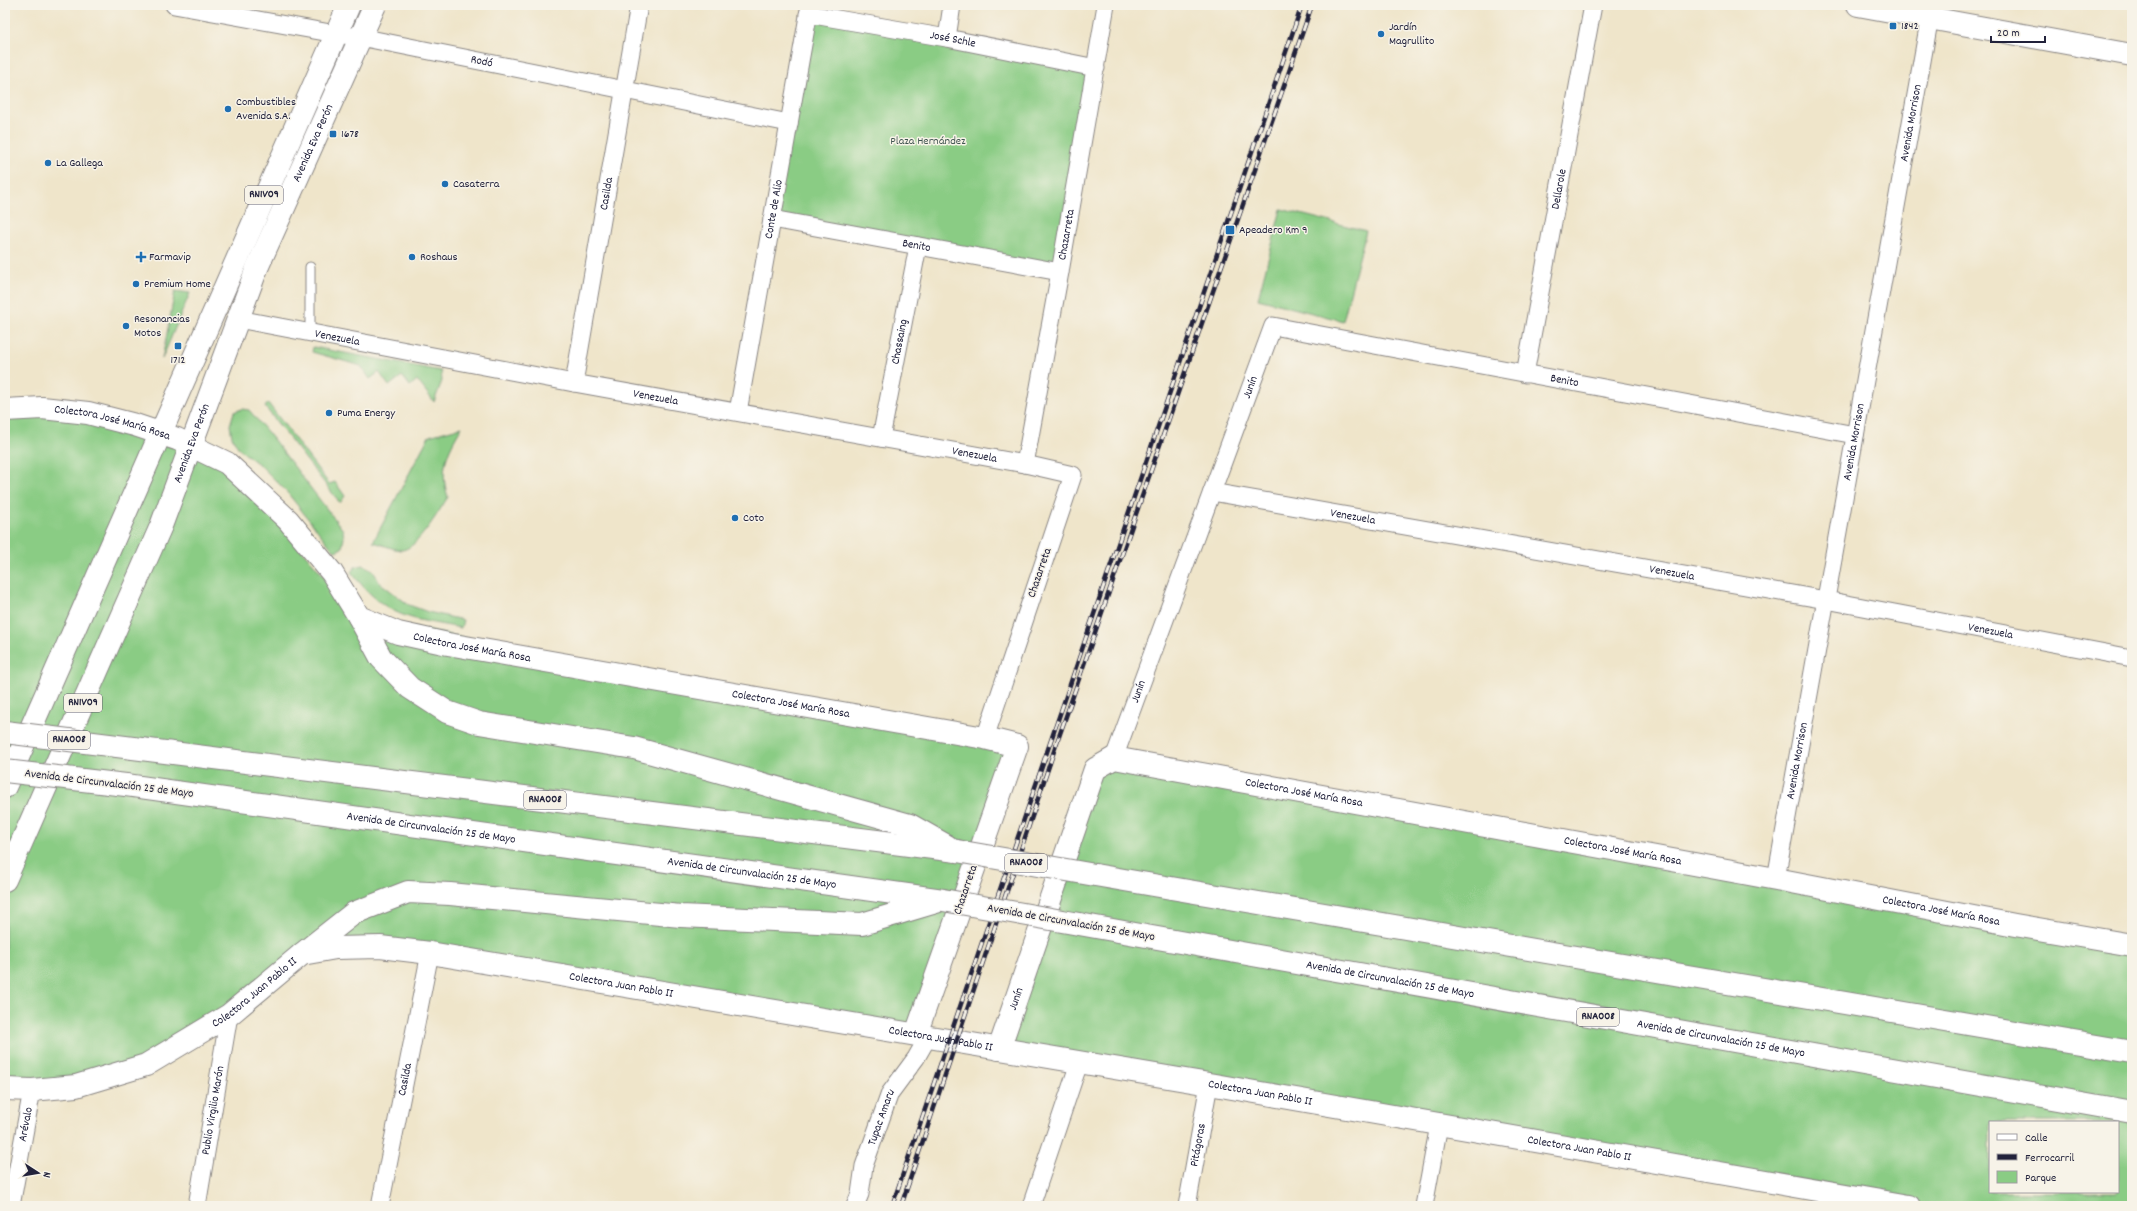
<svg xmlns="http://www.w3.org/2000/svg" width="2137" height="1211" font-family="Dekko,sans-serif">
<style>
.green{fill:#8acc84;stroke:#567760;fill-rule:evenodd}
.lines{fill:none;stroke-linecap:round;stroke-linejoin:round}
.service-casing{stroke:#888482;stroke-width:11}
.minor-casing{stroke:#888482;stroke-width:19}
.tertiary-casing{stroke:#888482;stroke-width:24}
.secondary-casing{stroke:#888482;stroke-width:24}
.primary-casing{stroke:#888482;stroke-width:24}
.motorway-casing{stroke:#888482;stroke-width:24}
.service{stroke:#fff;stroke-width:9}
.minor{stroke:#fff;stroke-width:17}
.tertiary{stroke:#fff;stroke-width:22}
.secondary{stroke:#fff;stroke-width:22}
.primary{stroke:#fff;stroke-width:22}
.motorway{stroke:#fff;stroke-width:22}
.rail-casing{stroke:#22223b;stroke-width:4.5}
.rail{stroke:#f7f3e8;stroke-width:3;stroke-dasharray:9;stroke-linecap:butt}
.motorway-bridge-casing{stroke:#888482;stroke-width:24;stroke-linecap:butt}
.motorway-bridge{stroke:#fff;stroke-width:22}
.poi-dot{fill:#1f6fb2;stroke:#f7f3e8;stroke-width:1.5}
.labels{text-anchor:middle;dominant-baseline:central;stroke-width:3;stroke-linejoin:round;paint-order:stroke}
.shield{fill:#f7f3e8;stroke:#62616f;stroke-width:1}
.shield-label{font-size:11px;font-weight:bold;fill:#22223b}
.poi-label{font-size:12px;fill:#22223b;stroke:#f7f3e8;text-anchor:start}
.street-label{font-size:12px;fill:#22223b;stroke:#f7f3e8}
.park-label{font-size:12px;fill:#415551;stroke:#f7f3e8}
</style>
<rect width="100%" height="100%" fill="#f7f3e8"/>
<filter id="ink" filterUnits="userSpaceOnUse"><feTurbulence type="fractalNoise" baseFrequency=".025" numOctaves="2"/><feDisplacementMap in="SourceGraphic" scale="8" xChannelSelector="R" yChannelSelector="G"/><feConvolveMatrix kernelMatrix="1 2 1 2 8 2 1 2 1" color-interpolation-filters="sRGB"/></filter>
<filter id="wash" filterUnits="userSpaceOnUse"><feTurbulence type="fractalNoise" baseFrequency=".012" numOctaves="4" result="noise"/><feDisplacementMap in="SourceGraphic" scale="16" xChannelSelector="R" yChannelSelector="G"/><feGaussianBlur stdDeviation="0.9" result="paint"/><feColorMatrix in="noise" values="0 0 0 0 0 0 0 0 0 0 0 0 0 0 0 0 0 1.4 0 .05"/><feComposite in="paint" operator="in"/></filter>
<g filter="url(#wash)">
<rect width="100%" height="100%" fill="#efe5ca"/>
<g class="green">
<path d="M 808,14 L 1096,68 L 1060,272 L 772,219 Z"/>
<path d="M 1281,209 L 1366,231 L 1343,321 L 1258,299 Z"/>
<path d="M 175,291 L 190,293 L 162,359 Z"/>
<path d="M 313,347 L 441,371 L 442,381 L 434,402 L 417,380 L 410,386 L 402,376 L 389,386 L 379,372 L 370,379 L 361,366 L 312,352 Z"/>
<path d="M 268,403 L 329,484 L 335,482 L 345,496 L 340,503 L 265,407 Z"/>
<path d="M 42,408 L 227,463 L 359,617 L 1017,746 L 916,1034 L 430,953 L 302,954 L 146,1065 L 5,1089 L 5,410 Z"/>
<path d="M 242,409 L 249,410 L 270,435 L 343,530 L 344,538 L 342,548 L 336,551 L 333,550 L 286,491 L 261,466 L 239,449 L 232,437 L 230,425 L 234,412 Z"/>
<path d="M 462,427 C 447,452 439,468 448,497 C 440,509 416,552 400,550 C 391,549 382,544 373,542 L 429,436 Z"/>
<path d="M 363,565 L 373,570 L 379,582 L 409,605 L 428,612 L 463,620 L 461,628 C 407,618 387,618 351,572 L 355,567 Z"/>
<path d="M 1114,758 L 2132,945 L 2132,1206 L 1909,1206 L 999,1049 L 1095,769 ZM 1990,1122 L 2118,1122 L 2118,1192 L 1990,1192 Z"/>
</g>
</g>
<g filter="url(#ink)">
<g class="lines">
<defs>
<path id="service" d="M 310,334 L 310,267"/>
<g id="minor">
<path id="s1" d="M 174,5 L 336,34 L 360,37 L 789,123"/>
<path id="s2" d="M 808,14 L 947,38 L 1096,68"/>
<path d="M 947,38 L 952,5"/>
<path id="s3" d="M 772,219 L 1060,272"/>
<path id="s4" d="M 238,319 L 574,383 L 1025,464 L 1073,475 L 985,738"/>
<path id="s5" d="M 1525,374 L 1593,5"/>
<path id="s6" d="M 574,383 L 639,5"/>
<path id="s7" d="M 738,412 L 810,5"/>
<path id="s8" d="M 881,438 L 918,246"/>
<path id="s9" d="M 1025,464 L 1060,272 L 1106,5"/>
<path id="s10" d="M 1212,492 L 1826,600 L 2132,658"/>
<path id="s11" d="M 1114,758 L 1273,326 L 1855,435"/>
<path id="s12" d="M 1776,879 L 1932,5"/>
<path id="s13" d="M 11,1206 L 32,1090"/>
<path id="s14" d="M 197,1206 L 229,1015"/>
<path id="s15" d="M 380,1206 L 430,953"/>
<path id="s16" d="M 855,1206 L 860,1194 L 864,1166 L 890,1093 L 916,1058 L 928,1037"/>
<path d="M 1031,1206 L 1079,1063"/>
<path id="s17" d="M 1187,1206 L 1209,1084"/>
<path d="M 1424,1206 L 1439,1125"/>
</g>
<path id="tertiary" d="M 1858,5 L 2132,55"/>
<g id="secondary">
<path id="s18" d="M 5,410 L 42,408 L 88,413 L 135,425 L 177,439 L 227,463 L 288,520 L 332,573 L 359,617 L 398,633 L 448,644 L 985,738 L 1017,746 L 916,1034"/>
<path id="s19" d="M 999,1049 L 1095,769 L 1114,758 L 1776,879 L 2015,925 L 2132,945"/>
<path id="s20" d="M 5,1089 L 32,1090 L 76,1086 L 146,1065 L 229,1015 L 302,954 L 336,948 L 380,947 L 430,953 L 1209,1084 L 1909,1206"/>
</g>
<g id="primary">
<path d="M 5,787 L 349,5"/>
<path id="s21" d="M 5,880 L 161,526 L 257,268 L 375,5"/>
</g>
<g id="motorway">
<path d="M 359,617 L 381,658 L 410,688 L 447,712 L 479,723 L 634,748 L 910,825 L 947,846"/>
<path d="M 133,748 L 957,851"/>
<path id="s22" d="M 126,785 L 943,900"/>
<path d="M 1095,875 L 2132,1052"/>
<path id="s23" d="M 1079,924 L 2132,1112"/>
<path d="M 302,954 L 354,913 L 408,892 L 450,894 L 681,916 L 862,924 L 936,902"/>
</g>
</defs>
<use href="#service" class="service-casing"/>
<use href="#minor" class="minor-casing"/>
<use href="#tertiary" class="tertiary-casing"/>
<use href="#secondary" class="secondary-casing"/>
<use href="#primary" class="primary-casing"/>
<use href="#motorway" class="motorway-casing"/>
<use href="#service" class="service"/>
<use href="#minor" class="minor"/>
<use href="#tertiary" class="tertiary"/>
<use href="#secondary" class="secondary"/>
<use href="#primary" class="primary"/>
<use href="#motorway" class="motorway"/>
<defs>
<g id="rail">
<path d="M 892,1206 L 1302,5"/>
<path d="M 901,1206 L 1054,751 L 1312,5"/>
</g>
</defs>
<use href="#rail" class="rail-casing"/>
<use href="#rail" class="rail"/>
<defs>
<g id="motorway-bridge">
<path d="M 5,732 L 133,748"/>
<path d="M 5,771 L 126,785"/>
<path d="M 957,851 L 1095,875"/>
<path d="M 943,900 L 1079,924"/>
</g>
</defs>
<use href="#motorway-bridge" class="motorway-bridge-casing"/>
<use href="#motorway-bridge" class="motorway-bridge"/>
</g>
</g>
<g class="poi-dot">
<rect x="1889" y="22" width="8" height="8" rx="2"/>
<circle cx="1381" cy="34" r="4"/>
<circle cx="228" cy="109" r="4"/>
<rect x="329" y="130" width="8" height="8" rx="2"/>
<circle cx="48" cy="163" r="4"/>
<circle cx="445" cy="184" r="4"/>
<rect x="1225" y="225" width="10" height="10" rx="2"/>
<path d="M139 251h4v4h4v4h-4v4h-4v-4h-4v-4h4z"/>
<circle cx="412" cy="257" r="4"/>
<circle cx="136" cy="284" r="4"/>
<circle cx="126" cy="326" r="4"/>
<rect x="174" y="342" width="8" height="8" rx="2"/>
<circle cx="329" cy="413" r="4"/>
<circle cx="735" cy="518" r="4"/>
</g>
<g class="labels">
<g class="shield">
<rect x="245" y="186" width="38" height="18" rx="3"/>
<rect x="64" y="694" width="38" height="18" rx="3"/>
<rect x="48" y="731" width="42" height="18" rx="3"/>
<rect x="524" y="791" width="42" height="18" rx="3"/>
<rect x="1005" y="854" width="42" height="18" rx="3"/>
<rect x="1577" y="1008" width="42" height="18" rx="3"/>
</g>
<g class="shield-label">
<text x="264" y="195">RN1V09</text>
<text x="83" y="703">RN1V09</text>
<text x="69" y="740">RNA008</text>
<text x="545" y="800">RNA008</text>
<text x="1026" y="863">RNA008</text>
<text x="1598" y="1017">RNA008</text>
</g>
<g class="poi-label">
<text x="1901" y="26">1842</text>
<text x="1389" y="27">Jardín<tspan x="1389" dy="14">Magrullito</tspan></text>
<text x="236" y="102">Combustibles<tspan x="236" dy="14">Avenida S.A.</tspan></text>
<text x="341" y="134">1678</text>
<text x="56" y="163">La Gallega</text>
<text x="453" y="184">Casaterra</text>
<text x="1239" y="230">Apeadero Km 9</text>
<text x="149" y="257">Farmavip</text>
<text x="420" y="257">Roshaus</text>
<text x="144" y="284">Premium Home</text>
<text x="134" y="319">Resonancias<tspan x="134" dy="14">Motos</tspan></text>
<text x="178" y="360" text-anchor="middle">1712</text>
<text x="337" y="413">Puma Energy</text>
<text x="743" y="518">Coto</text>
</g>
<g class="street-label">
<text stroke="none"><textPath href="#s2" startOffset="147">José Schle</textPath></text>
<text stroke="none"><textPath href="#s1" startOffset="313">Rodó</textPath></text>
<text stroke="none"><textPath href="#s12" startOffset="768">Avenida Morrison</textPath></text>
<text stroke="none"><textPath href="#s21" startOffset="799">Avenida Eva Perón</textPath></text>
<text stroke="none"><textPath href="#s5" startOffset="188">Dellarole</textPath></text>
<text stroke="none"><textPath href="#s6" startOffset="192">Casilda</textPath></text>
<text stroke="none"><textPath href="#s7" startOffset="206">Conte de Alio</textPath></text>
<text stroke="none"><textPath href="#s9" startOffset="233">Chazarreta</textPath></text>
<text stroke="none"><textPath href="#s3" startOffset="147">Benito</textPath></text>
<text stroke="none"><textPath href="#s4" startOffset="101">Venezuela</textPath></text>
<text stroke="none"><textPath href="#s8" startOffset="98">Chassaing</textPath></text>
<text stroke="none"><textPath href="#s11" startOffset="757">Benito</textPath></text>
<text stroke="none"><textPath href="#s11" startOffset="395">Junín</textPath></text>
<text stroke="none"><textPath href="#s4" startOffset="425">Venezuela</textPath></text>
<text stroke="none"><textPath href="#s18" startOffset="109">Colectora José María Rosa</textPath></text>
<text stroke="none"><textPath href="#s12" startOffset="444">Avenida Morrison</textPath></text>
<text stroke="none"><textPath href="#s21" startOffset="475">Avenida Eva Perón</textPath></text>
<text stroke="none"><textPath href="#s4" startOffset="749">Venezuela</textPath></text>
<text stroke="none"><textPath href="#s10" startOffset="143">Venezuela</textPath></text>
<text transform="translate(1040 573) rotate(-71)">Chazarreta</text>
<text stroke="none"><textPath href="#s10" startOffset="467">Venezuela</textPath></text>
<text stroke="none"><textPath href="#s10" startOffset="791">Venezuela</textPath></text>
<text stroke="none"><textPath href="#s18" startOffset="553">Colectora José María Rosa</textPath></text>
<text stroke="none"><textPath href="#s11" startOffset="71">Junín</textPath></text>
<text stroke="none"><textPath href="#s18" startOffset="877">Colectora José María Rosa</textPath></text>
<text stroke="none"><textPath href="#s12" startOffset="120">Avenida Morrison</textPath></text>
<text transform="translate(109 784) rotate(7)">Avenida de Circunvalación 25 de Mayo</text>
<text stroke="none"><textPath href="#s19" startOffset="511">Colectora José María Rosa</textPath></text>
<text stroke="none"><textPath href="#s22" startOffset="308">Avenida de Circunvalación 25 de Mayo</textPath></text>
<text stroke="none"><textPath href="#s19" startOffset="835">Colectora José María Rosa</textPath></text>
<text stroke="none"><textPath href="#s22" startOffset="632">Avenida de Circunvalación 25 de Mayo</textPath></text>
<text transform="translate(966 890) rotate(-71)">Chazarreta</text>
<text stroke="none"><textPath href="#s19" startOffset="1159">Colectora José María Rosa</textPath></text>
<text transform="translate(1071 923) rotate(10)">Avenida de Circunvalación 25 de Mayo</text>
<text stroke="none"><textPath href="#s23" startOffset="316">Avenida de Circunvalación 25 de Mayo</textPath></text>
<text stroke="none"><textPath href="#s20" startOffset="659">Colectora Juan Pablo II</textPath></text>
<text stroke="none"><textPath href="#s20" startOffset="275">Colectora Juan Pablo II</textPath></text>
<text stroke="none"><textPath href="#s19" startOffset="53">Junín</textPath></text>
<text stroke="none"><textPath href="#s20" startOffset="983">Colectora Juan Pablo II</textPath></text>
<text stroke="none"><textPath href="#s23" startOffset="652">Avenida de Circunvalación 25 de Mayo</textPath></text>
<text stroke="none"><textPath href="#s15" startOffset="129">Casilda</textPath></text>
<text stroke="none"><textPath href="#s20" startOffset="1307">Colectora Juan Pablo II</textPath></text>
<text stroke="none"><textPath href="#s14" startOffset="97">Publio Virgilio Marón</textPath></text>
<text stroke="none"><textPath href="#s16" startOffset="93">Tupac Amaru</textPath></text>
<text stroke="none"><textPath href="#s13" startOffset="83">Arévalo</textPath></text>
<text stroke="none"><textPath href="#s17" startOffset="62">Pitágoras</textPath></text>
<text stroke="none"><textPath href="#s20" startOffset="1631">Colectora Juan Pablo II</textPath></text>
</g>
<g class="park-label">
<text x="928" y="141">Plaza Hernández</text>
</g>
</g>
<rect width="2137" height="1211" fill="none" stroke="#f7f3e8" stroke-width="20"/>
<rect x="1989" y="1121" width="130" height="72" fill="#f7f3e8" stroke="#a29fa3"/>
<rect x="1997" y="1134" width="20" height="6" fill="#ffffff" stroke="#a29fa3"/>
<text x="2025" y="1141" font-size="12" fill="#22223b">Calle</text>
<rect x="1997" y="1154" width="20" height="6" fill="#22223b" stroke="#a29fa3"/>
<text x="2025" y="1161" font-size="12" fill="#22223b">Ferrocarril</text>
<rect x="1997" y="1171" width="20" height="12" fill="#8acc84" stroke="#a29fa3"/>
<text x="2025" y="1181" font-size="12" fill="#22223b">Parque</text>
<g transform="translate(38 1173) rotate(102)" stroke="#f7f3e8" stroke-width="3" paint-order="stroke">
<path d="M0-3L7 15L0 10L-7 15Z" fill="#22223b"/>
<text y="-6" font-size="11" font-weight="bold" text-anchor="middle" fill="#22223b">N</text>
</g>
<path d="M1991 36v6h54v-6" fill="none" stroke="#22223b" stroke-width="2"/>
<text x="1997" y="36" font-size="12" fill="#22223b" stroke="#f7f3e8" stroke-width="3" paint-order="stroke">20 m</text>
</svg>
